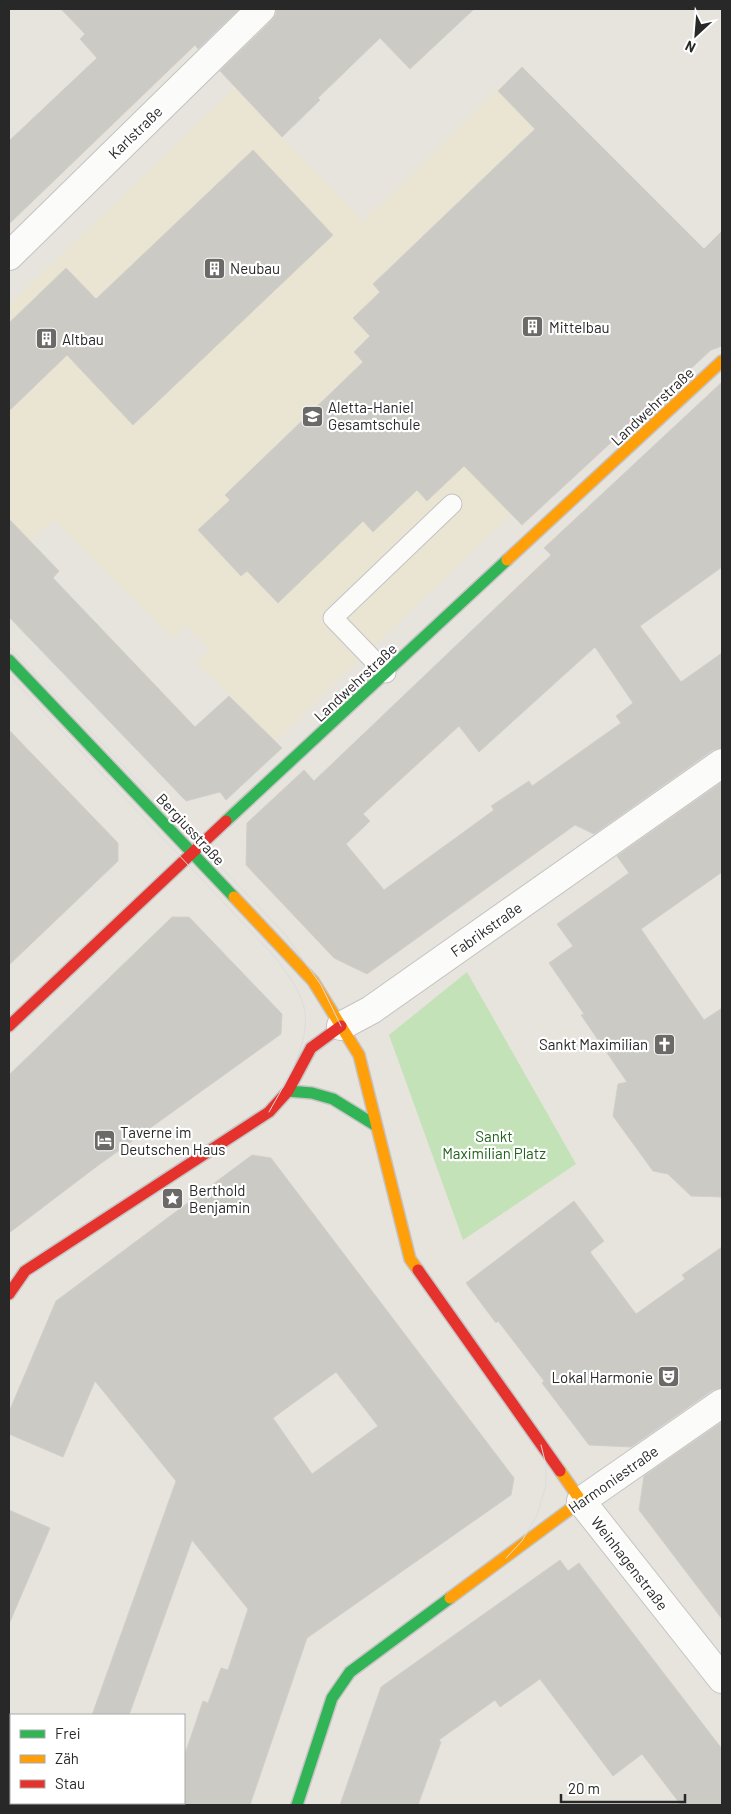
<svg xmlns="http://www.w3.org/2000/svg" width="731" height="1814" font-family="Barlow,sans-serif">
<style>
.education{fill:#eae5d3}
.green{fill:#c4e2b7}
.building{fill:#cccac5;stroke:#d2cfca;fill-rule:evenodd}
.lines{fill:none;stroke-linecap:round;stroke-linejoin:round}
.lane-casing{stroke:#c5c3c3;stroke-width:21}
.street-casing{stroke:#c5c3c3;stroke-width:30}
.fast-casing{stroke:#c5c3c3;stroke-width:14}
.slow-casing{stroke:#c5c3c3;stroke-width:14}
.jam-casing{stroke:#c5c3c3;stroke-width:14}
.lane{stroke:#fbfbfa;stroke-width:19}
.street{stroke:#fbfbfa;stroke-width:28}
.fast{stroke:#30b455;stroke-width:11}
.slow{stroke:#ff9f0a;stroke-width:11}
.jam{stroke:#e5322d;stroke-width:11}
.tram{stroke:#dddcdd;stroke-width:1}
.labels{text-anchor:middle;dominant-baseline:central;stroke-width:4.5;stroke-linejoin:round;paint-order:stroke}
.street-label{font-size:15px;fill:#282828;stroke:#fff}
.poi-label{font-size:15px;fill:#282828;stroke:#fff;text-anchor:start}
.park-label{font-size:15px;fill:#22631b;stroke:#fff}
</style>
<rect width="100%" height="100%" fill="#e7e4de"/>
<path class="education" d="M 521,67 L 722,268 L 722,313 L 275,741 L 195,661 L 197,662 L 210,649 L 186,626 L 173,639 L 53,520 L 9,562 L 9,305 L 235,87 L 363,221 Z"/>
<path class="green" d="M 467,972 L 576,1164 L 463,1240 L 389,1035 Z"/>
<g class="building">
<path d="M 61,9 L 239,9 L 198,49 L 195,45 L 9,224 L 9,141 L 97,58 L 80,39 L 85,34 Z"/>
<path d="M 276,9 L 474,9 L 410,69 L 380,38 L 318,98 L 320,100 L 282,137 L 220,71 L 272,20 L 276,14 Z"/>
<path d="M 522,67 L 704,249 L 722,231 L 722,346 L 711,350 L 522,525 L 464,466 L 427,501 L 417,490 L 373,532 L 363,521 L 278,603 L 247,571 L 241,576 L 198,530 L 230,500 L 225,495 L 363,362 L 354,352 L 370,336 L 353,318 L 380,292 L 373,284 L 535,129 L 498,91 Z"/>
<path d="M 253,150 L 333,235 L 133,425 L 67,355 L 9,411 L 9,323 L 66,268 L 96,299 Z"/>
<path d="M 722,382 L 722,567 L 640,626 L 681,682 L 722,653 L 722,748 L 713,750 L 594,834 L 575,825 L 367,974 L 334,958 L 246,865 L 247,823 L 304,770 L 314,781 L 551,555 L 544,548 ZM 595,647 L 633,703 L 616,716 L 621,723 L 532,786 L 529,781 L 491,806 L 494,810 L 384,890 L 346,844 L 370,821 L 363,814 L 459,726 L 479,752 Z"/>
<path d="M 9,519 L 59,571 L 53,578 L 195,727 L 229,696 L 282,748 L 226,800 L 220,792 L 186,801 L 9,617 Z"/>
<path d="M 9,730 L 118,843 L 118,861 L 9,965 Z"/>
<path d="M 722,782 L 722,872 L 641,929 L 704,1020 L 722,1008 L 722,1197 L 691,1196 L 668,1174 L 653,1171 L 613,1116 L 618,1084 L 627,1082 L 581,1015 L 584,1014 L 549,963 L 573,946 L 557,924 L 629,873 L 617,856 Z"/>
<path d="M 172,917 L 189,917 L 282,1014 L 281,1034 L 96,1167 L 9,1233 L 9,1075 Z"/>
<path d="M 252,1155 L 271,1158 L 514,1478 L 511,1495 L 307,1638 L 250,1805 L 184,1805 L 184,1757 L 203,1701 L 208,1703 L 221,1668 L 228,1670 L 248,1609 L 192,1540 L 129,1715 L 92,1715 L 176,1481 L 95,1381 L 63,1457 L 9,1434 L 9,1412 L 56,1301 ZM 336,1372 L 378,1426 L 312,1474 L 273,1418 Z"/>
<path d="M 574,1201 L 604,1241 L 590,1252 L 636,1314 L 685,1279 L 682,1275 L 722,1247 L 722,1388 L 713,1390 L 631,1447 L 589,1445 L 542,1383 L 544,1381 L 498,1321 L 496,1323 L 466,1283 Z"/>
<path d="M 722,1422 L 722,1619 L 639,1510 L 644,1476 Z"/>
<path d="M 9,1510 L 50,1528 L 9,1624 Z"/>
<path d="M 560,1560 L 568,1571 L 579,1563 L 722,1749 L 722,1805 L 681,1805 L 642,1754 L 613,1776 L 540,1679 L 500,1707 L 495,1700 L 439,1740 L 441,1742 L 418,1805 L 340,1805 L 381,1687 Z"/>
</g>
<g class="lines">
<defs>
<path id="lane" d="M 386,673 L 333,618 L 452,504"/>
<g id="street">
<path d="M 9,256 L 261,9"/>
<path d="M 341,1026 L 371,1010 L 722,763"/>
<path d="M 722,1403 L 581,1501 L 722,1679"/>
</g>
<g id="fast">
<path d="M 9,660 L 234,897"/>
<path d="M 226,821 L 507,560"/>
<path d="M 288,1091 L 312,1093 L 333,1099 L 375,1125"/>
<path d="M 297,1805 L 332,1698 L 350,1672 L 450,1598"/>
</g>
<g id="slow">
<path d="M 507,560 L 722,361"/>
<path d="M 234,897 L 313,981 L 359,1055 L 410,1259 L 418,1270"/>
<path d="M 450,1598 L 581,1501 L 560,1471"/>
</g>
<g id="jam">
<path d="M 9,1026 L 226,821"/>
<path d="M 418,1270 L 560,1471"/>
<path d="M 9,1294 L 25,1271 L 269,1112 L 288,1091 L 311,1048 L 341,1026"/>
</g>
</defs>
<use href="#lane" class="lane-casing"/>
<use href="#street" class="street-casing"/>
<use href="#fast" class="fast-casing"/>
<use href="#slow" class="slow-casing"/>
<use href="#jam" class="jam-casing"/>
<use href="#lane" class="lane"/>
<use href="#street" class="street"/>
<use href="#fast" class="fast"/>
<use href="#slow" class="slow"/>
<use href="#jam" class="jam"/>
<g class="tram">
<path d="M 9,647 L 285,934 L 321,985 L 341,1026"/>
<path d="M 9,675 L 275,957 C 286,972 299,988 304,1007 C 312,1041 285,1083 269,1112"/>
<path d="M 506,1558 L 522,1541 L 537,1515 L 546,1485 L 546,1465 L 541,1445"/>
</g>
</g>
<defs>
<symbol id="building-square" viewBox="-11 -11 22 22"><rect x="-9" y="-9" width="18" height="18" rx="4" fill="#6b6a68" stroke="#fff"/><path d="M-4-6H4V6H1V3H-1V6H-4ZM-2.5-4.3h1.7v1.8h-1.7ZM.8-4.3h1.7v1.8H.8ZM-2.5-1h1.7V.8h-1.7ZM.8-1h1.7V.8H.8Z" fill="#fff"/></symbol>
<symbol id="school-square" viewBox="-11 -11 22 22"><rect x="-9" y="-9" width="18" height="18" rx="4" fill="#6b6a68" stroke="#fff"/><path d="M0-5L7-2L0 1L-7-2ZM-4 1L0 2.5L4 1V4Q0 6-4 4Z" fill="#fff"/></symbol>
<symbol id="church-square" viewBox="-11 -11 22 22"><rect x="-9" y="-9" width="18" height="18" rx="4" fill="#6b6a68" stroke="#fff"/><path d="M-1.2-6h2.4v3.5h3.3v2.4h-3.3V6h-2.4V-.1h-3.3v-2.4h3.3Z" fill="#fff"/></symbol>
<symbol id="hotel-square" viewBox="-11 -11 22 22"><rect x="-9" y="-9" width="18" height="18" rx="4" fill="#6b6a68" stroke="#fff"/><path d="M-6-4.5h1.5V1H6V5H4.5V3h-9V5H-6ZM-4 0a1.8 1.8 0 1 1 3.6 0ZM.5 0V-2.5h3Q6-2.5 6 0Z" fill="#fff"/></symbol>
<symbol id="sight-square" viewBox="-11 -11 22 22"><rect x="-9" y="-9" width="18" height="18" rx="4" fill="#6b6a68" stroke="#fff"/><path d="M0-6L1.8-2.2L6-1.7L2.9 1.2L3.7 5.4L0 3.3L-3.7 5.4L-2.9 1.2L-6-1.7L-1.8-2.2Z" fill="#fff"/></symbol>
<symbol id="theatre-square" viewBox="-11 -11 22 22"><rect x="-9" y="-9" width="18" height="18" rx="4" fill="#6b6a68" stroke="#fff"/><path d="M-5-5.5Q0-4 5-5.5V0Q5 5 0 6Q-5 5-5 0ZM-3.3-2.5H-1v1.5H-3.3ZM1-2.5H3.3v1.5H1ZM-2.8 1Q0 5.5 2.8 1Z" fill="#fff"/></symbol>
</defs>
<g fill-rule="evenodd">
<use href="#building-square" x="202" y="256" width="25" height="25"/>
<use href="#building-square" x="520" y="314" width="25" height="25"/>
<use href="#building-square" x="34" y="326" width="25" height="25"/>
<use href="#school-square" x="300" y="404" width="25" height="25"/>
<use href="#church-square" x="652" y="1032" width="25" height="25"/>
<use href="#hotel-square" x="92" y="1128" width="25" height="25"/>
<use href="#sight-square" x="160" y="1186" width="25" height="25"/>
<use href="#theatre-square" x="656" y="1364" width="25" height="25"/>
</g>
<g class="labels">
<g class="street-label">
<text transform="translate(135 132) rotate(-44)">Karlstraße</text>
<text transform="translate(652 406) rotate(-43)">Landwehrstraße</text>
<text transform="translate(355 682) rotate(-43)">Landwehrstraße</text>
<text transform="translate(191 829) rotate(47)">Bergiusstraße</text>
<text transform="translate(486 929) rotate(-35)">Fabrikstraße</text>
<text transform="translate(613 1479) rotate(-35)">Harmoniestraße</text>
<text transform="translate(630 1563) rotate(52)">Weinhagenstraße</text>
</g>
<g class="poi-label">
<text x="230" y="268">Neubau</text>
<text x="549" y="327">Mittelbau</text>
<text x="62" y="339">Altbau</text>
<text x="328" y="407">Aletta-Haniel<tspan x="328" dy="17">Gesamtschule</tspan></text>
<text x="648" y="1044" text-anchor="end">Sankt Maximilian</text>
<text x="120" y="1132">Taverne im<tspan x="120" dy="17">Deutschen Haus</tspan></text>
<text x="189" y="1190">Berthold<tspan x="189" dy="17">Benjamin</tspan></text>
<text x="653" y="1377" text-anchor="end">Lokal Harmonie</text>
</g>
<g class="park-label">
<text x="494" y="1136">Sankt<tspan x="494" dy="17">Maximilian Platz</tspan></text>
</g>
</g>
<rect width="731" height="1814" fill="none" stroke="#282828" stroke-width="20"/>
<rect x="10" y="1714" width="175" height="90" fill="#ffffff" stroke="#a9a9a9"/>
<rect x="20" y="1730" width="25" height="8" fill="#30b455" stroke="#a9a9a9"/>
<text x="55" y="1739" font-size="15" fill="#282828">Frei</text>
<rect x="20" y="1755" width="25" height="8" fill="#ff9f0a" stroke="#a9a9a9"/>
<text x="55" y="1764" font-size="15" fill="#282828">Zäh</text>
<rect x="20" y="1780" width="25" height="8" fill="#e5322d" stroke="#a9a9a9"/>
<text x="55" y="1789" font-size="15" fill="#282828">Stau</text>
<g transform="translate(696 35) rotate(206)" stroke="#ffffff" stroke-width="4" paint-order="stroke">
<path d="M0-4L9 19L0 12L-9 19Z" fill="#282828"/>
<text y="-8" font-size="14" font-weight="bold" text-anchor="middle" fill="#282828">N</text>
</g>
<path d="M561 1794v8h124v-8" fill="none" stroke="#282828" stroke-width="2.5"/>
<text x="568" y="1794" font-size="15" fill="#282828" stroke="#ffffff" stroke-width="4" paint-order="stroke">20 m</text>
</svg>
